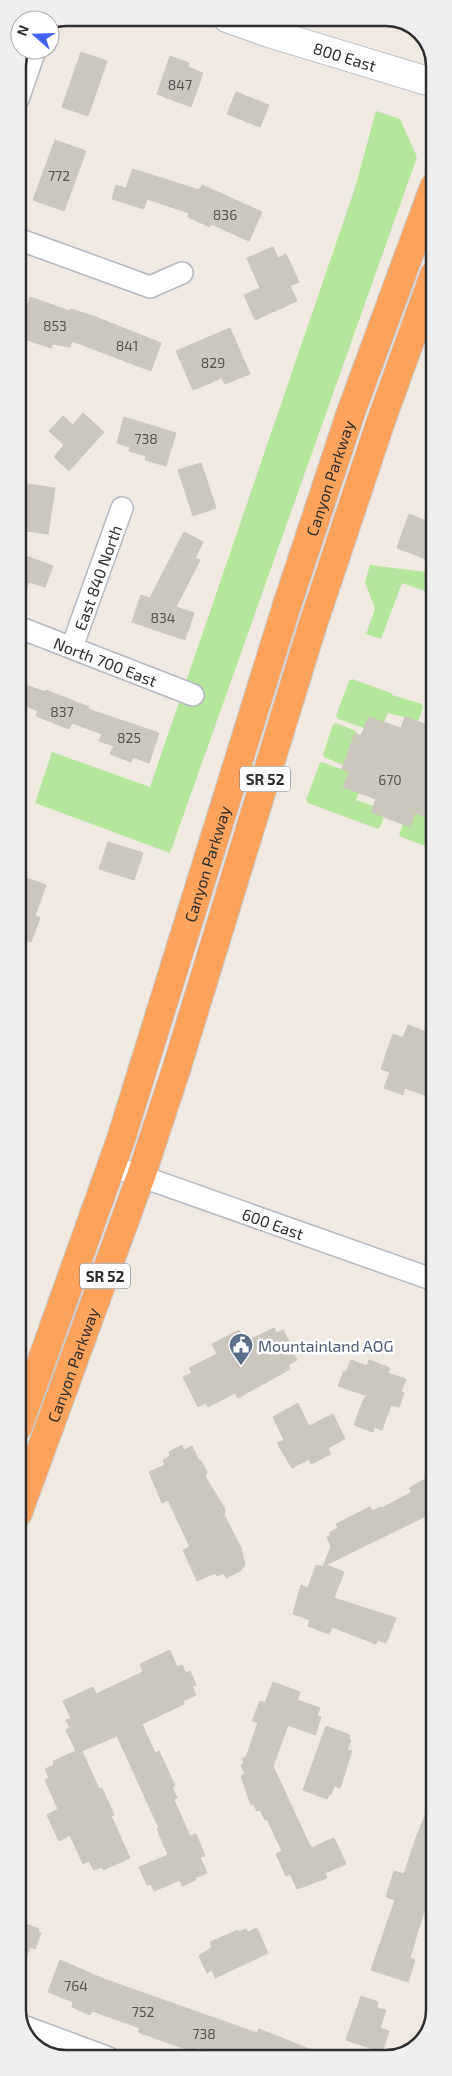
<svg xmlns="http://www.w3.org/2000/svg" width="452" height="2076" font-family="'Exo 2',sans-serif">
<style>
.green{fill:#b6e59e}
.building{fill:#cbc7bf;stroke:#cbc5ba}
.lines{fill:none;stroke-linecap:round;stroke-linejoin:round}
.street-casing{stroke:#b4b7c1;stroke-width:24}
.secondary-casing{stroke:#b4b7c1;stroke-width:30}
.highway-casing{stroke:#c9c9c9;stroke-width:30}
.street{stroke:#fff;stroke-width:21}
.secondary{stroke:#fff;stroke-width:28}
.highway{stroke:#ffa35c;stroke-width:28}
.labels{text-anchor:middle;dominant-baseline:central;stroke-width:5;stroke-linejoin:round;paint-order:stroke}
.number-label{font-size:14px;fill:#555452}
.shield{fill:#fff;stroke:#6d6d6d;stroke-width:1}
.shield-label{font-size:15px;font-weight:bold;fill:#2e2e2e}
.street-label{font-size:16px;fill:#2e2e2e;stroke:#fff}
.service-label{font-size:16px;fill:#4e5e75;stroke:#fff;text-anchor:start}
.rim{fill:none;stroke:#2e2e2e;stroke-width:2.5}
</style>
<rect width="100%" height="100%" fill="#efe9e1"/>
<g class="green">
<path d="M 376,111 L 400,119 L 417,157 L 170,853 L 35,803 L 52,752 L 150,787 L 355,188 Z"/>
<path d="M 370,565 L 434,573 L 434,594 L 402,583 L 381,639 L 366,634 L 375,609 L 365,582 Z"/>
<path d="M 352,679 L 391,693 L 392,695 L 422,704 L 423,707 L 418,721 L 388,713 L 384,722 L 369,717 L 364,728 L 338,719 L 336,716 L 349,681 Z"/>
<path d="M 336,723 L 356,731 L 343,765 L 324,757 L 323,754 L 333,725 Z"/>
<path d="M 322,762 L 349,772 L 343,787 L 359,793 L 356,800 L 374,806 L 372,812 L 384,817 L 380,827 L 378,829 L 308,803 L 306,800 L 320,763 Z"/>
<path d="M 415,813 L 434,820 L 434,849 L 401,837 L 399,835 L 403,824 Z"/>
</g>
<g class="building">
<path d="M 81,52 L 107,61 L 88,116 L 62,107 Z"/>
<path d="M 170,56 L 189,63 L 188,67 L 203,73 L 191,107 L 157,94 Z"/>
<path d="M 236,92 L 269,105 L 260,127 L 227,114 Z"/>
<path d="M 55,140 L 86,151 L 64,211 L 33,200 Z"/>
<path d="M 133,169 L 199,190 L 202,185 L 262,212 L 249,241 L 211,224 L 210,227 L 188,217 L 189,213 L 147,199 L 144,209 L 112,199 L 116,185 L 126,188 Z"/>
<path d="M 273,247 L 278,258 L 286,254 L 299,282 L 290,286 L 297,301 L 255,320 L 244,295 L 260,288 L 247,258 Z"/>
<path d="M 30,297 L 70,311 L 71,309 L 93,316 L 161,343 L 151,371 L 72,341 L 70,347 L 53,344 L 51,348 L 18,337 Z"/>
<path d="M 230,328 L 250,374 L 225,384 L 222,378 L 193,390 L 176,351 Z"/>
<path d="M 83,413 L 104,432 L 69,471 L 54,457 L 64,445 L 49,431 L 63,416 L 73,425 Z"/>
<path d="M 124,417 L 176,433 L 166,466 L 145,460 L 146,456 L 129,451 L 130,447 L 117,443 Z"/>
<path d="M 201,463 L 216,508 L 193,516 L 178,470 Z"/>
<path d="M 28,484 L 55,488 L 48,534 L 21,530 Z"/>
<path d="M 409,514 L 434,524 L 434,538 L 426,559 L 397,548 Z"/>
<path d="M 184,532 L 203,542 L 195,558 L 200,560 L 176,607 L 194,613 L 185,640 L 132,622 L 141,595 L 150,598 Z"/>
<path d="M 18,553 L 53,566 L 45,587 L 29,582 L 19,609 L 18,608 Z"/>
<path d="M 18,682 L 45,692 L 46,690 L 89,707 L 88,709 L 159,733 L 149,763 L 133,757 L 131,762 L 110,754 L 114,746 L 99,741 L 102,734 L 72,723 L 69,729 L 36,716 L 38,711 L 18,703 Z"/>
<path d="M 369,717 L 401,728 L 405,717 L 434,727 L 434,820 L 415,813 L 410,827 L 371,812 L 376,799 L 343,787 L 349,772 L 342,769 L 355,733 L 361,736 Z"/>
<path d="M 108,842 L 143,853 L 134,880 L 99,869 Z"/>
<path d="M 18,875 L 46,885 L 35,916 L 40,918 L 31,942 L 18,937 Z"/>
<path d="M 408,1025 L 434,1035 L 434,1090 L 428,1088 L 425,1095 L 405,1088 L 403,1095 L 384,1088 L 390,1072 L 381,1069 L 393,1034 L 403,1038 Z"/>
<path d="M 274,1328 L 276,1333 L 283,1330 L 294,1351 L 292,1351 L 297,1360 L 288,1365 L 290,1369 L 238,1398 L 235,1393 L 208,1407 L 206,1403 L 198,1407 L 183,1377 L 192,1373 L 189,1368 L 217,1354 L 212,1344 L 239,1330 L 245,1342 Z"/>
<path d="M 351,1360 L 367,1366 L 369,1360 L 390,1368 L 388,1373 L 406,1379 L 401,1392 L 404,1393 L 399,1407 L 391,1405 L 382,1430 L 374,1427 L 373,1432 L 354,1425 L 364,1398 L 368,1396 L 338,1386 L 344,1371 L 346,1372 Z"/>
<path d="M 298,1403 L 309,1426 L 333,1414 L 345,1439 L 328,1448 L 331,1454 L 311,1464 L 309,1459 L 292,1468 L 277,1443 L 284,1440 L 273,1417 Z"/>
<path d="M 182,1445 L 184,1450 L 192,1446 L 198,1459 L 201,1461 L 207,1472 L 205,1476 L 225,1509 L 224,1515 L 241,1548 L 245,1565 L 240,1571 L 226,1578 L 224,1573 L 217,1576 L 215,1573 L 197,1581 L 183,1550 L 190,1547 L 168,1500 L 162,1503 L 149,1472 L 165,1465 L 163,1460 L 170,1456 L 169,1452 Z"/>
<path d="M 434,1474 L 434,1512 L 326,1565 L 344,1572 L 334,1598 L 396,1618 L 386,1643 L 378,1640 L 376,1644 L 332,1627 L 329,1634 L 308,1626 L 310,1620 L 293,1614 L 301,1585 L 308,1588 L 316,1565 L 323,1567 L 331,1546 L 327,1537 L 331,1535 L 329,1533 L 338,1528 L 336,1524 L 370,1507 L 372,1511 L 381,1507 L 382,1508 L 412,1492 L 409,1488 Z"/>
<path d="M 170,1650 L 177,1667 L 182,1665 L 186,1673 L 190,1671 L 196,1685 L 192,1686 L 196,1695 L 183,1701 L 184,1704 L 142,1724 L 155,1753 L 159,1751 L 175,1786 L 172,1787 L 177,1798 L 174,1800 L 190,1836 L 196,1834 L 205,1856 L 200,1857 L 207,1873 L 195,1878 L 196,1880 L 182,1886 L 180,1880 L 154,1891 L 151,1884 L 147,1885 L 139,1867 L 168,1855 L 157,1829 L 159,1828 L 117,1736 L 82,1751 L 99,1789 L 102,1788 L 114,1815 L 111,1816 L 130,1858 L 103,1870 L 102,1867 L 94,1870 L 89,1861 L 83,1864 L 70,1835 L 59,1841 L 47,1815 L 58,1809 L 45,1780 L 49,1778 L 45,1769 L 54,1765 L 53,1761 L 76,1751 L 66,1730 L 70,1728 L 66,1720 L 71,1718 L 63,1701 L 93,1687 L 96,1694 L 143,1672 L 140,1664 Z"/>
<path d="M 273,1682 L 300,1692 L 297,1700 L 320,1708 L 317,1716 L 321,1717 L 315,1735 L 288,1725 L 273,1766 L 311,1848 L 334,1838 L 346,1864 L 325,1873 L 327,1878 L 297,1889 L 290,1874 L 286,1876 L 276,1854 L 282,1851 L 267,1819 L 265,1820 L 260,1810 L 257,1811 L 253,1804 L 251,1805 L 241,1776 L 245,1774 L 241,1765 L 244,1763 L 242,1759 L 246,1757 L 258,1723 L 252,1721 L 260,1701 L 265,1703 Z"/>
<path d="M 326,1726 L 350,1735 L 349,1739 L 351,1740 L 347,1750 L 352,1751 L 340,1788 L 334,1786 L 331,1795 L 329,1794 L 327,1799 L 303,1790 Z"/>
<path d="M 434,1794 L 434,1902 L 428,1900 L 417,1934 L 410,1958 L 415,1960 L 408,1982 L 371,1970 L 395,1900 L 386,1897 L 394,1871 L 404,1874 L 416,1838 Z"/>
<path d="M 18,1921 L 39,1929 L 38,1932 L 41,1933 L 35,1949 L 30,1947 L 20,1976 L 18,1975 Z"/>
<path d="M 257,1928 L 268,1953 L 215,1978 L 212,1970 L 207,1973 L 199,1956 L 212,1947 L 210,1942 L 238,1930 L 239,1932 L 246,1929 L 248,1932 Z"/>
<path d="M 60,1960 L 104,1979 L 257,2033 L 259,2029 L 332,2058 L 249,2058 L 224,2048 L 221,2056 L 196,2047 L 194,2052 L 138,2032 L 140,2028 L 92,2011 L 90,2015 L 72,2007 L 73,2002 L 48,1992 Z"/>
<path d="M 361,1996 L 378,2002 L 377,2008 L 386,2010 L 380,2028 L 389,2031 L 382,2052 L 346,2040 Z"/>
</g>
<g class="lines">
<defs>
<g id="street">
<path d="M 18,99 L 35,50"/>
<path d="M 18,239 L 150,287 L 182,273"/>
<path id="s1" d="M 18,627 L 193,695"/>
<path id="s2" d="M 72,647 L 122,508"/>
<path id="s3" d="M 112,1166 L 434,1280"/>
<path d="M 23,2026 L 109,2058"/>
</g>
<g id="secondary">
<path id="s4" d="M 227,18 L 269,33 L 434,83"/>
</g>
<g id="highway">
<path id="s5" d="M 18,1427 L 121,1139 L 286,608 L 351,412 L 434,187"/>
<path id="s6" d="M 18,1513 L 141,1176 L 176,1070 L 312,627 L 381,421 L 434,275"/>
</g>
</defs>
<use href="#street" class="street-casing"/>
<use href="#secondary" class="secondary-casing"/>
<use href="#highway" class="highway-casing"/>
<use href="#street" class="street"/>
<use href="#secondary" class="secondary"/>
<use href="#highway" class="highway"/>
</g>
<defs>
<symbol id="civic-pin" viewBox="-11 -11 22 30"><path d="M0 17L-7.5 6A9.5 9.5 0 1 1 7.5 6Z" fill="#5c6f8a" stroke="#fff"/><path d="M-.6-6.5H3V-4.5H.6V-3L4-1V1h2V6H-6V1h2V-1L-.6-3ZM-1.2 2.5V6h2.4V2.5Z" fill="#fff"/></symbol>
</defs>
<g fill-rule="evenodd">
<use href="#civic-pin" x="227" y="1331" width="28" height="38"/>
</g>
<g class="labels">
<g class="number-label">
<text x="180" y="84">847</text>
<text x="59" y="175">772</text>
<text x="225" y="214">836</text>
<text x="55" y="325">853</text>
<text x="127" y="345">841</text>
<text x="213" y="362">829</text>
<text x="146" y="438">738</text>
<text x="163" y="617">834</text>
<text x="62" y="711">837</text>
<text x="129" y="737">825</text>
<text x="390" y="779">670</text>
<text x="76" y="1985">764</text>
<text x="143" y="2011">752</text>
<text x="204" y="2033">738</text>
</g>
<g class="shield">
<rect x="240" y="766.5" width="50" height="25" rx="4"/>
<rect x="80" y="1263.5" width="50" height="25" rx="4"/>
</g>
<g class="shield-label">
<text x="265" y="779">SR 52</text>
<text x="105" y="1276">SR 52</text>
</g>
<g class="street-label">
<text stroke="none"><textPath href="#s4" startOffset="124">800 East</textPath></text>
<text stroke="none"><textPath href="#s5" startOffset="999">Canyon Parkway</textPath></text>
<text stroke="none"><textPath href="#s2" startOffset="74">East 840 North</textPath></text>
<text stroke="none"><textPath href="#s1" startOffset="94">North 700 East</textPath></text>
<text stroke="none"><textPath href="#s5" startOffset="594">Canyon Parkway</textPath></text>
<text stroke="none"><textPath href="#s3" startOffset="171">600 East</textPath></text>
<text stroke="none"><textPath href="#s6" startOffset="158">Canyon Parkway</textPath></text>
</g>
<g class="service-label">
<text x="258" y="1345">Mountainland AOG</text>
</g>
</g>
<path d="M0 0H452V2076H0ZM66 26H386A40 40 0 0 1 426 66V2010A40 40 0 0 1 386 2050H66A40 40 0 0 1 26 2010V66A40 40 0 0 1 66 26Z" fill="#eee" fill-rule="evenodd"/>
<path class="rim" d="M66 26H386A40 40 0 0 1 426 66V2010A40 40 0 0 1 386 2050H66A40 40 0 0 1 26 2010V66A40 40 0 0 1 66 26Z"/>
<g transform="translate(35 35) rotate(290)"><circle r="24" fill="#ffffff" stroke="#ababab"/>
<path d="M0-4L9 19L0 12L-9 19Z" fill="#4264fb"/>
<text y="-8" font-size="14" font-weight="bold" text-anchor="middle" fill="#2e2e2e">N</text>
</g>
</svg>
